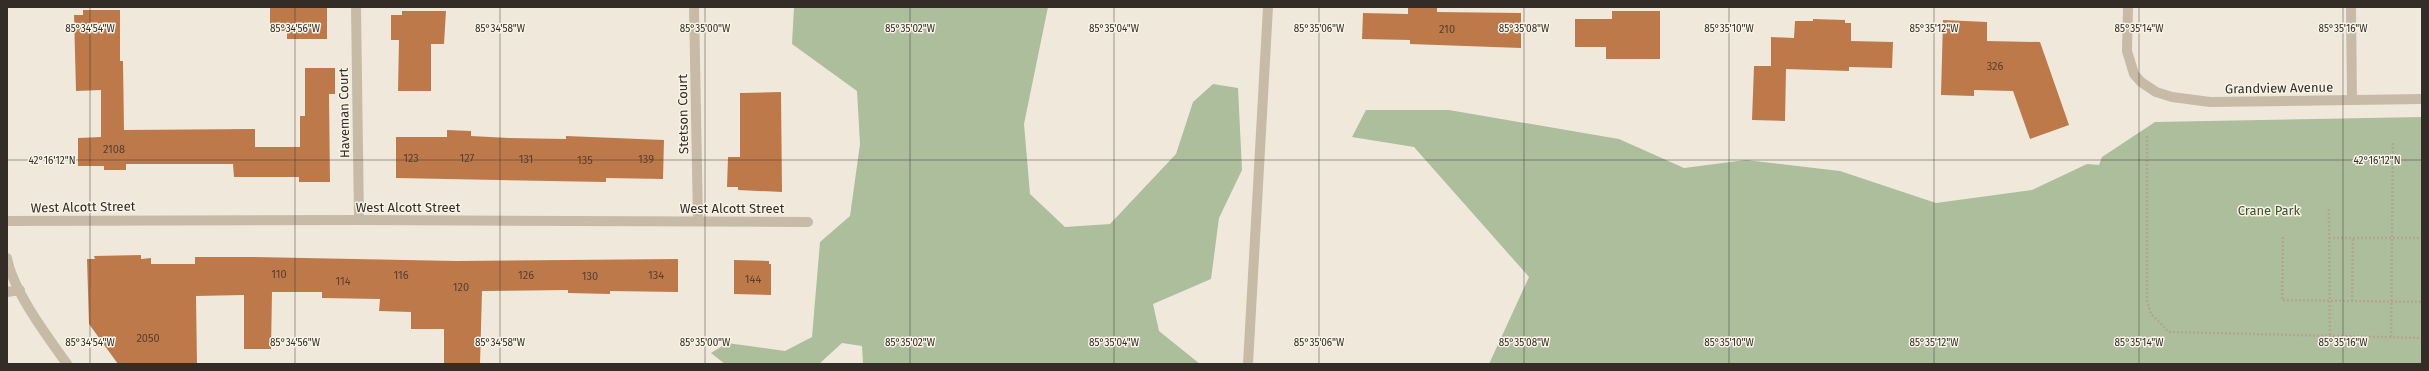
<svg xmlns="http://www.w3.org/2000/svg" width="2429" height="371" font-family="'Fira Sans',sans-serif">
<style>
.green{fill:#adbe9c}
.building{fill:#be794b}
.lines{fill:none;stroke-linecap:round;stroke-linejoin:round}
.path{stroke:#b3a592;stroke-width:2.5;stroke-dasharray:2 2;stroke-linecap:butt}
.service{stroke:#c7bba8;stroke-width:10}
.minor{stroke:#c7bba8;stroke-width:10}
.ticks{fill:none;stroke:#342d27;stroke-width:1;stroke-opacity:0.45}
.labels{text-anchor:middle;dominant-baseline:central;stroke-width:3;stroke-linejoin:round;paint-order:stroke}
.number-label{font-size:11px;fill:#564030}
.street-label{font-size:13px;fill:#342d27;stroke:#f8f3e7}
.park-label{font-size:13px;fill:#3e512d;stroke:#f8f3e7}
.ticks-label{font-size:10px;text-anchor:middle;fill:#342d27;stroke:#f8f3e7;stroke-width:3;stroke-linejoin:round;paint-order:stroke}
</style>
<rect width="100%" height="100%" fill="#f0e9db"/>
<g class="green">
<path d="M 794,7 L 1048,7 L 1024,124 L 1030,194 L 1065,227 L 1110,224 L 1176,154 L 1193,102 L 1213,84 L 1238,88 L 1242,170 L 1219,218 L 1211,279 L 1153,304 L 1159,331 L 1200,364 L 863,364 L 862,346 L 842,343 L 819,364 L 725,364 L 711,353 L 727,343 L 785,351 L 812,337 L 820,242 L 850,216 L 860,144 L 857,91 L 792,44 Z"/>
<path d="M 1366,110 L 1449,110 L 1619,139 L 1684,168 L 1746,160 L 1840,171 L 1936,203 L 2032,190 L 2087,164 L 2099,165 L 2102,157 L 2155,122 L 2422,117 L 2422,364 L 1489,364 L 1529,277 L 1414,147 L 1352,137 Z"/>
</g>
<g class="building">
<path d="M 1408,7 L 1437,7 L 1437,12 L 1521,13 L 1521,48 L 1410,44 L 1410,40 L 1362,39 L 1363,13 L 1408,14 Z"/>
<path d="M 270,8 L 327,8 L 327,39 L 287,39 L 287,31 L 270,31 Z"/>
<path d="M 83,10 L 120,10 L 120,61 L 123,61 L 124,130 L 255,129 L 255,147 L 300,147 L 300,116 L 305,116 L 305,68 L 335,68 L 335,94 L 329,94 L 330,182 L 299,182 L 299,177 L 234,177 L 233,164 L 126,164 L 126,170 L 104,170 L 104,166 L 78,166 L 78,138 L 101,137 L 101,90 L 76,91 L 74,15 L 83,15 Z"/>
<path d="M 402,11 L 446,11 L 444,44 L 431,44 L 431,91 L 398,91 L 399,40 L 391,40 L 391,15 L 402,15 Z"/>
<path d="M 1612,11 L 1660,11 L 1660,59 L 1606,59 L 1606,47 L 1575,47 L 1575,19 L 1612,19 Z"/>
<path d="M 1813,19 L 1845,20 L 1845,23 L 1851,23 L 1851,41 L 1893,42 L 1892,68 L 1849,67 L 1849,71 L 1786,69 L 1785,121 L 1752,120 L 1754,66 L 1771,66 L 1771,37 L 1794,38 L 1795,21 L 1813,21 Z"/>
<path d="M 1943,20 L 1987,22 L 1987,41 L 2040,42 L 2069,125 L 2030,139 L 2013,91 L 1974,90 L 1974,96 L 1941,95 Z"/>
<path d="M 781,92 L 782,192 L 738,190 L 738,187 L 727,187 L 728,157 L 740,157 L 740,93 Z"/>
<path d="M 447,130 L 471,131 L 471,136 L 509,138 L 566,139 L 566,136 L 664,140 L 663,179 L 606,178 L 606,182 L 396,178 L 396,137 L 447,137 Z"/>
<path d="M 141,255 L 141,259 L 151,258 L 151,264 L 195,264 L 195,257 L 254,257 L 456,261 L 678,259 L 678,292 L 610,291 L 610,294 L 568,293 L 568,290 L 482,291 L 480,364 L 444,364 L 444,329 L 411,329 L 411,312 L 379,311 L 380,299 L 322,298 L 322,292 L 272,292 L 271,349 L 244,349 L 244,295 L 196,296 L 197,364 L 118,364 L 89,324 L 87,259 L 95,259 L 94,256 Z"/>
<path d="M 734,260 L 769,261 L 769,264 L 771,264 L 771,295 L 734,294 Z"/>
</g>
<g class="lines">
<g class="path">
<path d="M 2147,136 L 2147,301 L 2151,314 L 2169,332 L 2422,338"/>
<path d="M 2329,209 L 2330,336"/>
<path d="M 2283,237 L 2282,300 L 2422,302"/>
<path d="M 2329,238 L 2422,238"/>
<path d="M 2352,301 L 2353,238"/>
<path d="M 2422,302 L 2422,290"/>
<path d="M 2391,337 L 2393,141"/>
</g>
<g class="service">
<path d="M 2351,7 L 2352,100"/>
<path d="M 1248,364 L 1268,7"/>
</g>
<g class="minor">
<path d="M 356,7 L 359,220"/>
<path d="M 694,7 L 698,221"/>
<path d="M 2128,7 L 2127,51 L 2134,74 L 2141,82 L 2156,92 L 2172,97 L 2210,102 L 2422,99"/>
<path d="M 7,221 L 359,220 L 808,222"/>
<path d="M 7,258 C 13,291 47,336 67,364"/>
<path d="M 7,292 L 20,290"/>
</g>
</g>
<path class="ticks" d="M 90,7 L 90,364M 295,7 L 295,364M 500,7 L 500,364M 705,7 L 705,364M 910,7 L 910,364M 1114,7 L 1114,364M 1319,7 L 1319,364M 1524,7 L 1524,364M 1729,7 L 1729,364M 1934,7 L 1934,364M 2139,7 L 2139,364M 2343,7 L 2343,364M 7,160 L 2422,160"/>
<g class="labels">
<g class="number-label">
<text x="1447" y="29">210</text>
<text x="1995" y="66">326</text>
<text x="114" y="149">2108</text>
<text x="411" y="158">123</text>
<text x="467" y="158">127</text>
<text x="526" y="159">131</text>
<text x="646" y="159">139</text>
<text x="585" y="160">135</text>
<text x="279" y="274">110</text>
<text x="401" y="275">116</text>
<text x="526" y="275">126</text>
<text x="656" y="275">134</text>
<text x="590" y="276">130</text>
<text x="753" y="279">144</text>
<text x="343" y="281">114</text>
<text x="461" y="287">120</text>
<text x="148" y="338">2050</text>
</g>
<g class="street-label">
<text transform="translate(2279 88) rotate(-1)">Grandview Avenue</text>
<text transform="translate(344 113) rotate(-91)">Haveman Court</text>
<text transform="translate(683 114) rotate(-91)">Stetson Court</text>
<text transform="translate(83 207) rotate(-1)">West Alcott Street</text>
<text x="408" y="207">West Alcott Street</text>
<text x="732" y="208">West Alcott Street</text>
</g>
<g class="park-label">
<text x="2269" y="210">Crane Park</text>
</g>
</g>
<g class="ticks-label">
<text x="90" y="32">85°34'54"W</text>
<text x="295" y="32">85°34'56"W</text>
<text x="500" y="32">85°34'58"W</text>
<text x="705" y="32">85°35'00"W</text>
<text x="910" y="32">85°35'02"W</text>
<text x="1114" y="32">85°35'04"W</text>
<text x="1319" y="32">85°35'06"W</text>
<text x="1524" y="32">85°35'08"W</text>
<text x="1729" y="32">85°35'10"W</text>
<text x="1934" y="32">85°35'12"W</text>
<text x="2139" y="32">85°35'14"W</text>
<text x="2343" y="32">85°35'16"W</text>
<text x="2377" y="164">42°16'12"N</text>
<text x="52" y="164">42°16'12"N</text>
<text x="90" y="346">85°34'54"W</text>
<text x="295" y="346">85°34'56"W</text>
<text x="500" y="346">85°34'58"W</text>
<text x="705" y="346">85°35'00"W</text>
<text x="910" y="346">85°35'02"W</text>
<text x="1114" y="346">85°35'04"W</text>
<text x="1319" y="346">85°35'06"W</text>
<text x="1524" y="346">85°35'08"W</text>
<text x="1729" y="346">85°35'10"W</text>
<text x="1934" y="346">85°35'12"W</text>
<text x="2139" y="346">85°35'14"W</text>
<text x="2343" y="346">85°35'16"W</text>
</g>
<rect width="2429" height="371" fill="none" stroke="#342d27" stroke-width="16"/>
</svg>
